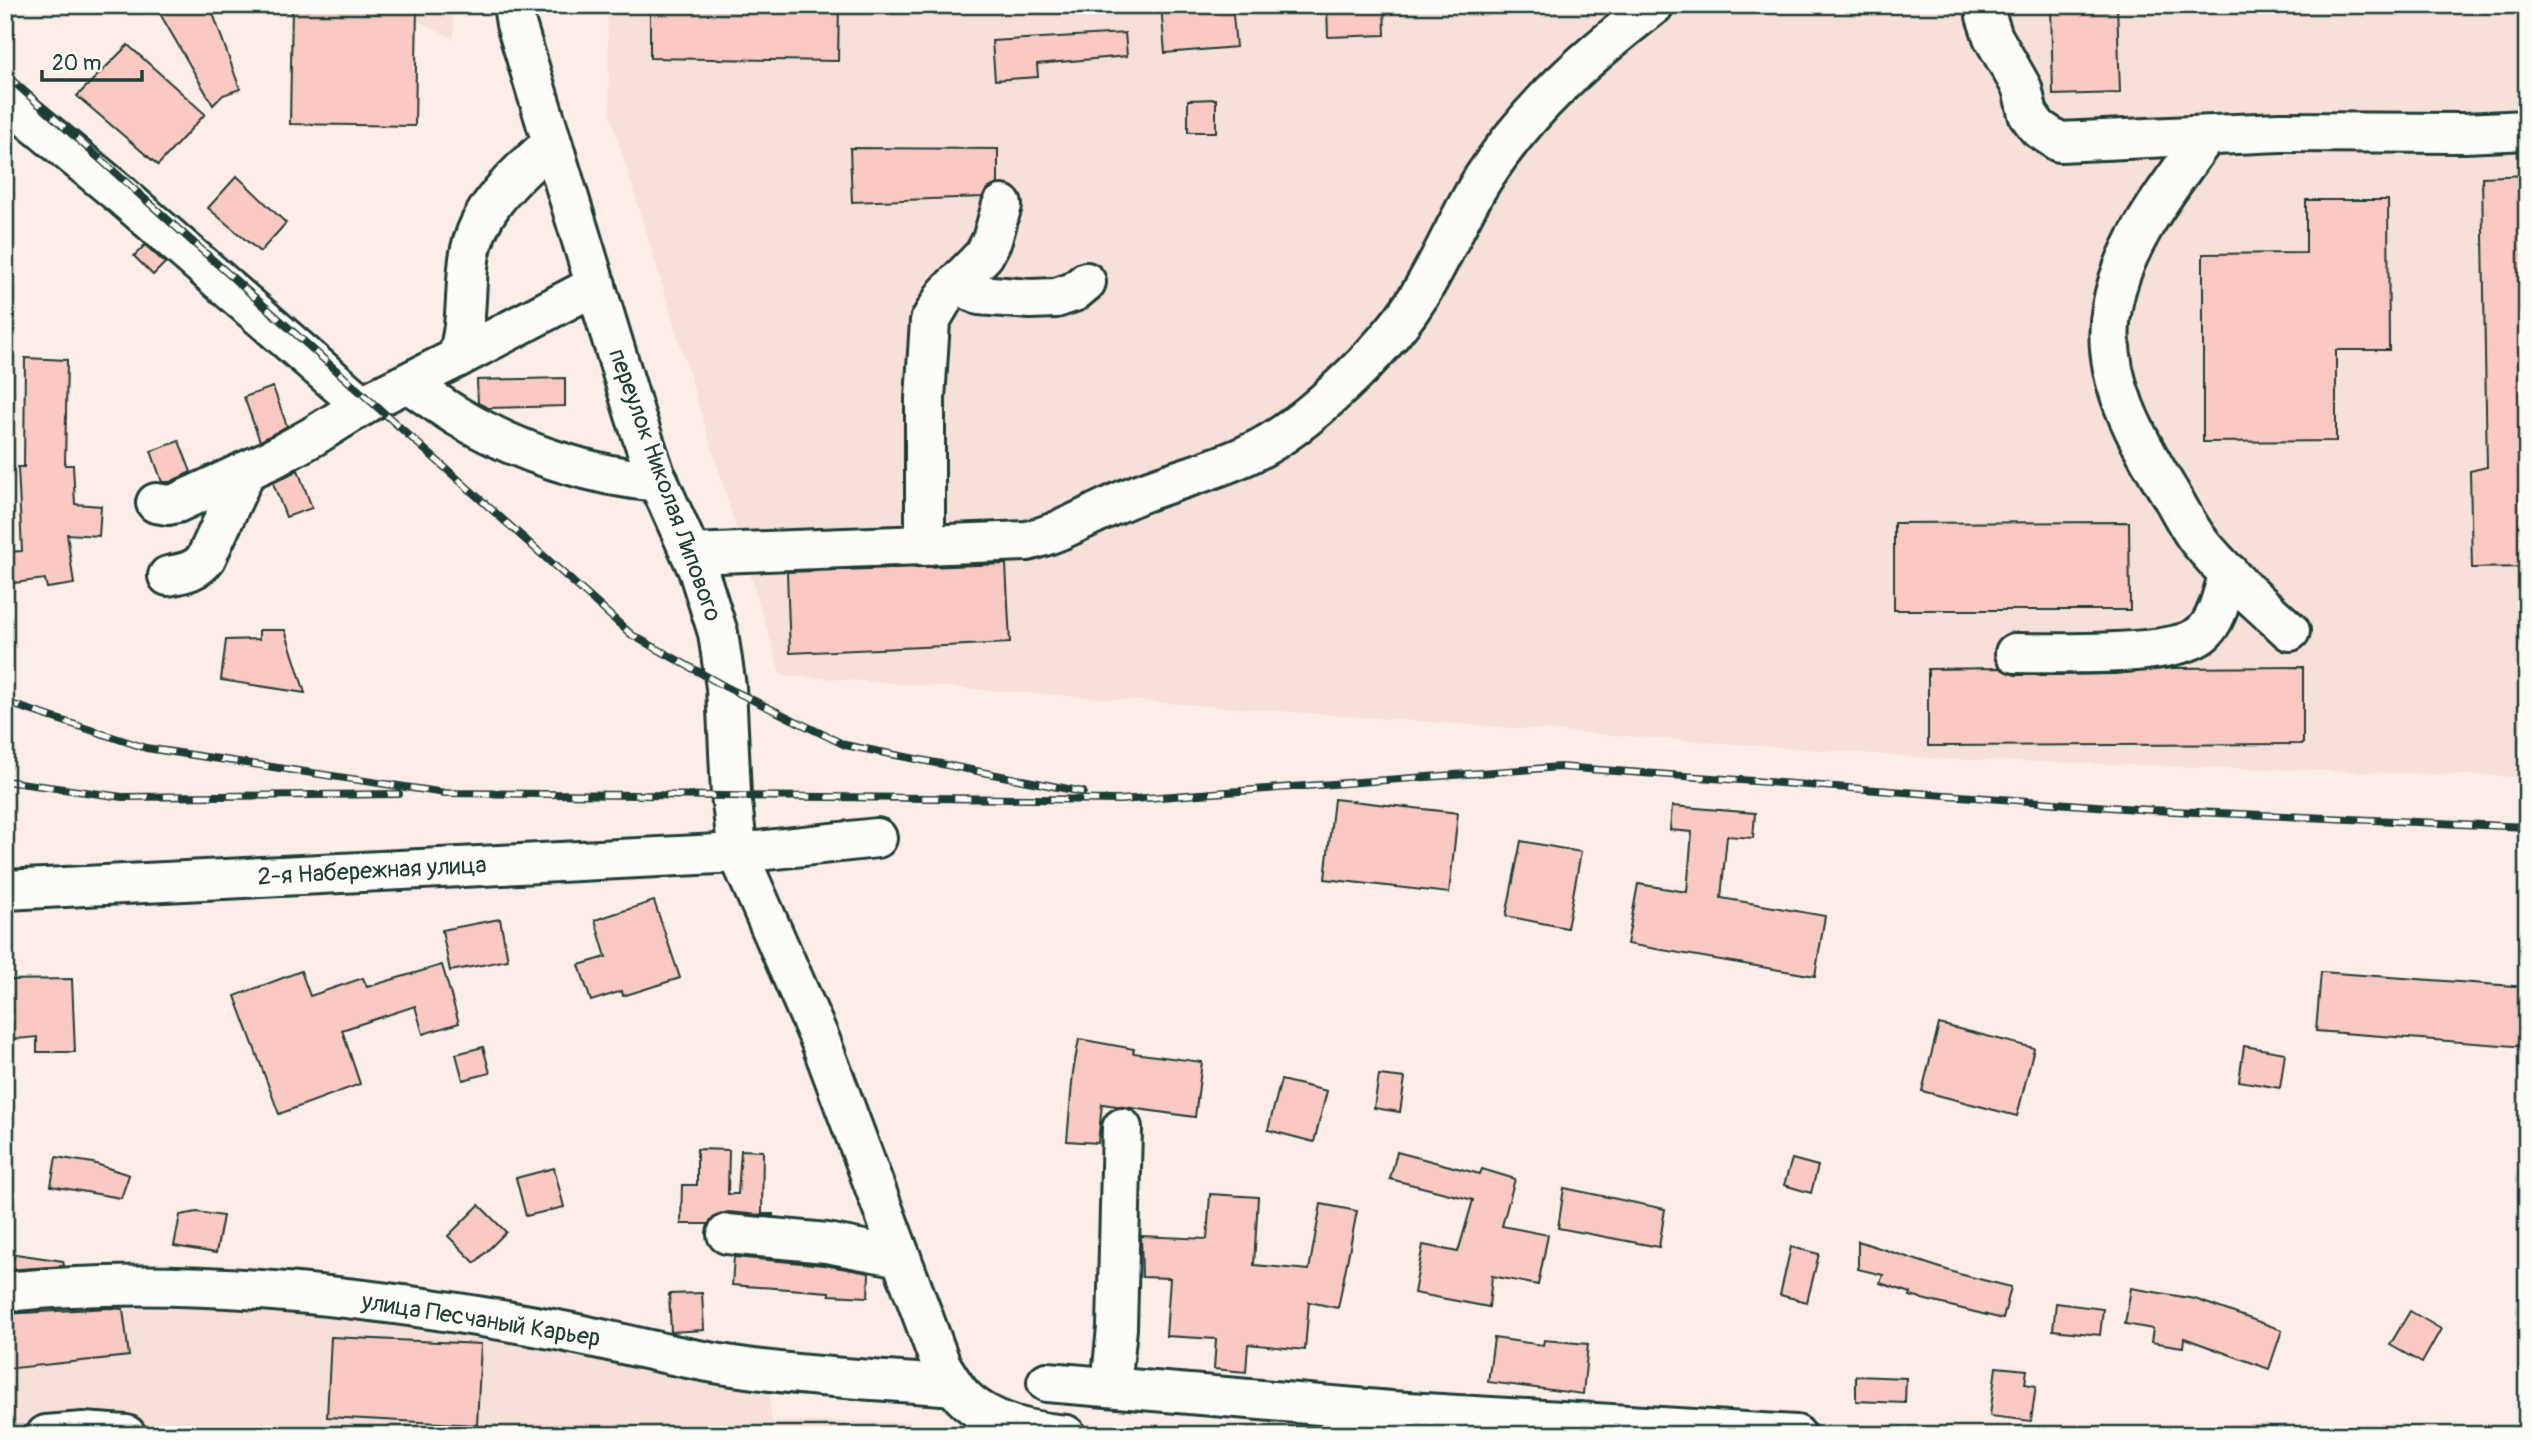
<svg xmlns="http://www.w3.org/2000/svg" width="2532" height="1440" font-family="Pangolin,sans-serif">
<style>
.built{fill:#f7dfda}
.building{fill:#fac9c4;stroke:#1f3d34;stroke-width:2}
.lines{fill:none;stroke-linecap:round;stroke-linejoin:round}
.minor-casing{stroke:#1f3d34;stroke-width:44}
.minor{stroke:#fdfcf7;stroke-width:38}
.rail-casing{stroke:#1f3d34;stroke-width:8}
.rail{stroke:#fdfcf7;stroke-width:5;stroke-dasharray:16;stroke-linecap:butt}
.labels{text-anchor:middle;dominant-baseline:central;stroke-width:6;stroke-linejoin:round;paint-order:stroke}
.street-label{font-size:24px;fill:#1f3d34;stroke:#fdfcf7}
</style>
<rect width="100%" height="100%" fill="#fcede8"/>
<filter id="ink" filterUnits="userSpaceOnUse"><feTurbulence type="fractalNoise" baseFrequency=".0143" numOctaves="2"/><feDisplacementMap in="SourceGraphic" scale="14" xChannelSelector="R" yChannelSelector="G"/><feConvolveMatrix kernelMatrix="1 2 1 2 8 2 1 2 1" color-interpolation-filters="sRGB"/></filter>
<g filter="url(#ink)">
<g class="built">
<path d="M 388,5 L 453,5 L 454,39 Z"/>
<path d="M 607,5 L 2527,5 L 2527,777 L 1944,759 L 781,675 L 610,114 Z"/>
<path d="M 93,1307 L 123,1309 L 208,1308 L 325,1314 L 443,1325 L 769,1390 L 772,1422 L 908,1422 L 961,1435 L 5,1435 L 5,1315 Z"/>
</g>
<g class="building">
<path d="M 155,5 L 210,5 L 240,89 L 223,95 L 213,105 Z"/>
<path d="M 292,5 L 417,5 L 415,126 L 290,124 Z"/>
<path d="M 650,5 L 839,5 L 838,61 L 650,58 Z"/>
<path d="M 1161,5 L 1232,5 L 1236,47 L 1165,53 Z"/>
<path d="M 1327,5 L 1384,5 L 1385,35 L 1328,37 Z"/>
<path d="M 2051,5 L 2117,5 L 2120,93 L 2053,95 Z"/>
<path d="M 1125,33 L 1127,56 L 1037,64 L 1038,77 L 995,80 L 992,41 Z"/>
<path d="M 128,45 L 205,114 L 158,165 L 77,96 Z"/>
<path d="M 1216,99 L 1216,132 L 1188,132 L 1188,100 Z"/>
<path d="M 850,148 L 998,149 L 998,184 L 987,189 L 982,197 L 852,202 Z"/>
<path d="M 2527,175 L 2527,567 L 2472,568 L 2470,471 L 2487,467 L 2482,177 Z"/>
<path d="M 237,176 L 286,223 L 260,252 L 208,208 Z"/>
<path d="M 2306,200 L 2388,200 L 2389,350 L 2336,350 L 2336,441 L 2203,442 L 2203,254 L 2306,253 Z"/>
<path d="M 145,245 L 165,263 L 153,275 L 134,256 Z"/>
<path d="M 25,358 L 67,360 L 65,465 L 73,465 L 75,504 L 101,506 L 99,536 L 67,534 L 74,584 L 47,588 L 45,579 L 5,584 L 5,552 L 22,551 L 18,467 L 24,467 Z"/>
<path d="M 565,378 L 565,406 L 488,408 L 478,403 L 477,380 Z"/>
<path d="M 273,387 L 287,426 L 260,441 L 244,397 Z"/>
<path d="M 179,441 L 191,472 L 170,482 L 162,482 L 151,451 Z"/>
<path d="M 298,470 L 312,508 L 286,517 L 273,483 Z"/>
<path d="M 2129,522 L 2130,610 L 1894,610 L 1894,523 Z"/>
<path d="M 1006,564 L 1010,643 L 790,653 L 787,572 Z"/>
<path d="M 259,630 L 285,630 L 305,693 L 221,680 L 226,640 L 259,639 Z"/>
<path d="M 2303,667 L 2303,744 L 1928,746 L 1928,669 L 2000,668 L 2015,675 L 2058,675 L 2115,674 L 2173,668 Z"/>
<path d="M 1334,799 L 1458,813 L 1449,893 L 1325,879 Z"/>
<path d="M 1672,806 L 1755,813 L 1753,838 L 1727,836 L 1721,898 L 1825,916 L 1815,976 L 1627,944 L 1638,884 L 1687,892 L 1692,832 L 1670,830 Z"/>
<path d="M 1521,841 L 1581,852 L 1567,928 L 1506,916 Z"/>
<path d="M 654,901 L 680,978 L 623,996 L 622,991 L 591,1001 L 579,965 L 606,957 L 595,920 Z"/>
<path d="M 500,919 L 508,960 L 450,971 L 442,930 Z"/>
<path d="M 442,965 L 459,1023 L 423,1034 L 415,1006 L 342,1030 L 360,1084 L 279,1114 L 235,996 L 301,971 L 310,996 L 363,978 L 367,987 Z"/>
<path d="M 2321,972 L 2527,987 L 2527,1047 L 2316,1031 Z"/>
<path d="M 72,979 L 75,1052 L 37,1052 L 37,1037 L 5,1040 L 5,980 Z"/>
<path d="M 1939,1024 L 2034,1048 L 2017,1116 L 1922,1091 Z"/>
<path d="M 1079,1039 L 1134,1049 L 1133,1053 L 1202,1062 L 1195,1117 L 1102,1104 L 1098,1143 L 1067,1141 L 1073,1072 Z"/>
<path d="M 2244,1046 L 2285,1053 L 2280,1088 L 2239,1081 Z"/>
<path d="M 483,1047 L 490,1073 L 463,1080 L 456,1054 Z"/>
<path d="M 1379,1075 L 1405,1078 L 1400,1112 L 1374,1108 Z"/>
<path d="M 1281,1080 L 1327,1091 L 1314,1142 L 1268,1130 Z"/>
<path d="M 697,1149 L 729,1150 L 728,1194 L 738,1194 L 741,1150 L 763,1151 L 762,1214 L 773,1214 L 773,1216 L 728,1212 L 717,1215 L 708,1224 L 681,1224 L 682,1185 L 697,1185 Z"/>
<path d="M 1397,1152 L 1480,1174 L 1482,1169 L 1515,1179 L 1502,1226 L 1548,1235 L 1538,1285 L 1492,1276 L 1489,1307 L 1414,1293 L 1423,1245 L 1458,1252 L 1473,1200 L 1390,1179 Z"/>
<path d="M 56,1157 L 93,1163 L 129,1175 L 121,1198 L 51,1186 Z"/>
<path d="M 1792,1159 L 1818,1166 L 1811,1193 L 1784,1185 Z"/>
<path d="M 554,1168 L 564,1207 L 526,1216 L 516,1178 Z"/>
<path d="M 1564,1188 L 1665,1209 L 1659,1247 L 1558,1228 Z"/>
<path d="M 1210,1194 L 1258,1197 L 1254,1265 L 1309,1270 L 1321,1204 L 1357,1211 L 1338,1308 L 1309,1302 L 1305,1350 L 1248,1344 L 1246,1372 L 1214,1369 L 1216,1339 L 1166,1336 L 1170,1278 L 1142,1277 L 1141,1236 L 1207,1239 Z"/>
<path d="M 479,1205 L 506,1232 L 475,1263 L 448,1236 Z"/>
<path d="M 197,1212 L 223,1216 L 216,1253 L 174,1246 L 180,1215 Z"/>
<path d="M 1858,1241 L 1959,1274 L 2011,1287 L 2003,1319 L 1910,1296 L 1911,1293 L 1880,1283 L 1883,1275 L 1858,1269 Z"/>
<path d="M 1791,1247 L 1819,1254 L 1807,1302 L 1780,1295 Z"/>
<path d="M 16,1254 L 63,1261 L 64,1266 L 5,1270 L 5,1259 L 13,1259 Z"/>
<path d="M 734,1257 L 824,1265 L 869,1273 L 868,1297 L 829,1295 L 829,1292 L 732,1285 Z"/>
<path d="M 2131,1288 L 2195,1299 L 2282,1330 L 2269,1369 L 2184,1338 L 2183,1347 L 2151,1342 L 2153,1329 L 2125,1324 Z"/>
<path d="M 702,1293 L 704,1330 L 671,1332 L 669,1294 Z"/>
<path d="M 2056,1303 L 2103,1309 L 2100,1335 L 2053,1330 Z"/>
<path d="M 109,1308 L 123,1309 L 129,1356 L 5,1369 L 5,1314 Z"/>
<path d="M 2410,1311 L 2441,1329 L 2422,1363 L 2390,1345 Z"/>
<path d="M 331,1337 L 481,1344 L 477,1425 L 327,1417 Z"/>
<path d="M 1494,1338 L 1543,1345 L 1544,1340 L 1588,1344 L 1583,1394 L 1488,1382 Z"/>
<path d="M 1996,1367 L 2027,1370 L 2025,1384 L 2036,1386 L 2031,1421 L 1990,1416 Z"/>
<path d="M 1856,1376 L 1906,1378 L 1905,1403 L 1856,1401 Z"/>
</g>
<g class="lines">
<defs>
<g id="minor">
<path d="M 513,5 L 516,24 L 635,415 L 655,474 L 698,570 L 718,633 L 726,687 L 731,794 L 738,853 L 820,1040 L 941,1365 C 948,1376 954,1387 963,1397 C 989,1423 1032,1432 1066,1435"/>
<path d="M 1986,16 L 1993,37 L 2022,88 L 2028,114 L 2038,128 L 2059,142 L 2280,132 L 2464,133 L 2527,130"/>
<path d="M 5,99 L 121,195 L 363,406"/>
<path d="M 2206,136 C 2169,188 2123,243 2112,307 C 2099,375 2137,440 2171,495 C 2180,510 2188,527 2199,541 C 2226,574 2258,602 2290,631"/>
<path d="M 957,283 L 979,295 L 1030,299 L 1056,298 L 1074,292 L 1086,282"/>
<path d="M 457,358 L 596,285"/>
<path d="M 408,383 C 424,394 440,406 457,416 C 517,452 590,476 659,482"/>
<path d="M 156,503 L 168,505 L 177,503 L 272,459 L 312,437 L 370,401 L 457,358 C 467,329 465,299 468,268 C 472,212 513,178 552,143"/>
<path d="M 925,546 L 925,399 L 930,321 L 946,294 L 984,255 L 992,240 L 1002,205"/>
<path d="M 691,554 L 1027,541 C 1065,532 1098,510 1134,496 C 1173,480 1215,471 1253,452 C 1304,428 1384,350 1415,302 C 1441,263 1458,217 1484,177 C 1530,106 1587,57 1654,5"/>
<path d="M 168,576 C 184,573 197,571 206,558 L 246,471"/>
<path d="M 2015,653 C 2055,653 2176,658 2203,633 C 2218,620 2223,591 2229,573"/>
<path d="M 5,890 L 738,853 L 877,838"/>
<path d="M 727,1234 L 827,1243 L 901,1257"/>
<path d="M 5,1292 C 183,1274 371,1296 546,1328 C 609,1339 670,1357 733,1366 C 806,1377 880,1380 954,1386"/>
<path d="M 1047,1382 L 1391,1411 L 1796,1435"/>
<path d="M 1111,1387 L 1117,1328 L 1122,1128"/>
<path d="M 46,1435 L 83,1432 L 126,1435"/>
</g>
</defs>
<use href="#minor" class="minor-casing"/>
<use href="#minor" class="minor"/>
<defs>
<g id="rail">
<path d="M 5,74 L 632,635 L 726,687 L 845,745 L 1083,792"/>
<path d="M 5,702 L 146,748 L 445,793 L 1120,800 L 1560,767 L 2151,810 L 2527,827"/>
<path d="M 5,781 L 122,797 L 399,794"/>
</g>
</defs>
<use href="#rail" class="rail-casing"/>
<use href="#rail" class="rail"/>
</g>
</g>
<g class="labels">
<g class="street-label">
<text transform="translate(665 485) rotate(70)">переулок Николая Липового</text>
<text transform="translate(372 871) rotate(-3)">2-я Набережная улица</text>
<text transform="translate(481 1320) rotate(9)">улица Песчаный Карьер</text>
</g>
</g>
<rect width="2532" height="1440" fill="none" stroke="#fdfcf7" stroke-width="28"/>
<rect x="14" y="14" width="2504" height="1412" fill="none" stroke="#1f3d34" stroke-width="2.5" filter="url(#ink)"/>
<path d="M42 70v10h100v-10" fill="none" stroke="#1f3d34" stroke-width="3.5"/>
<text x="52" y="70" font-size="21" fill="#1f3d34" stroke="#fdfcf7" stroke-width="5" paint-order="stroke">20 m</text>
</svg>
